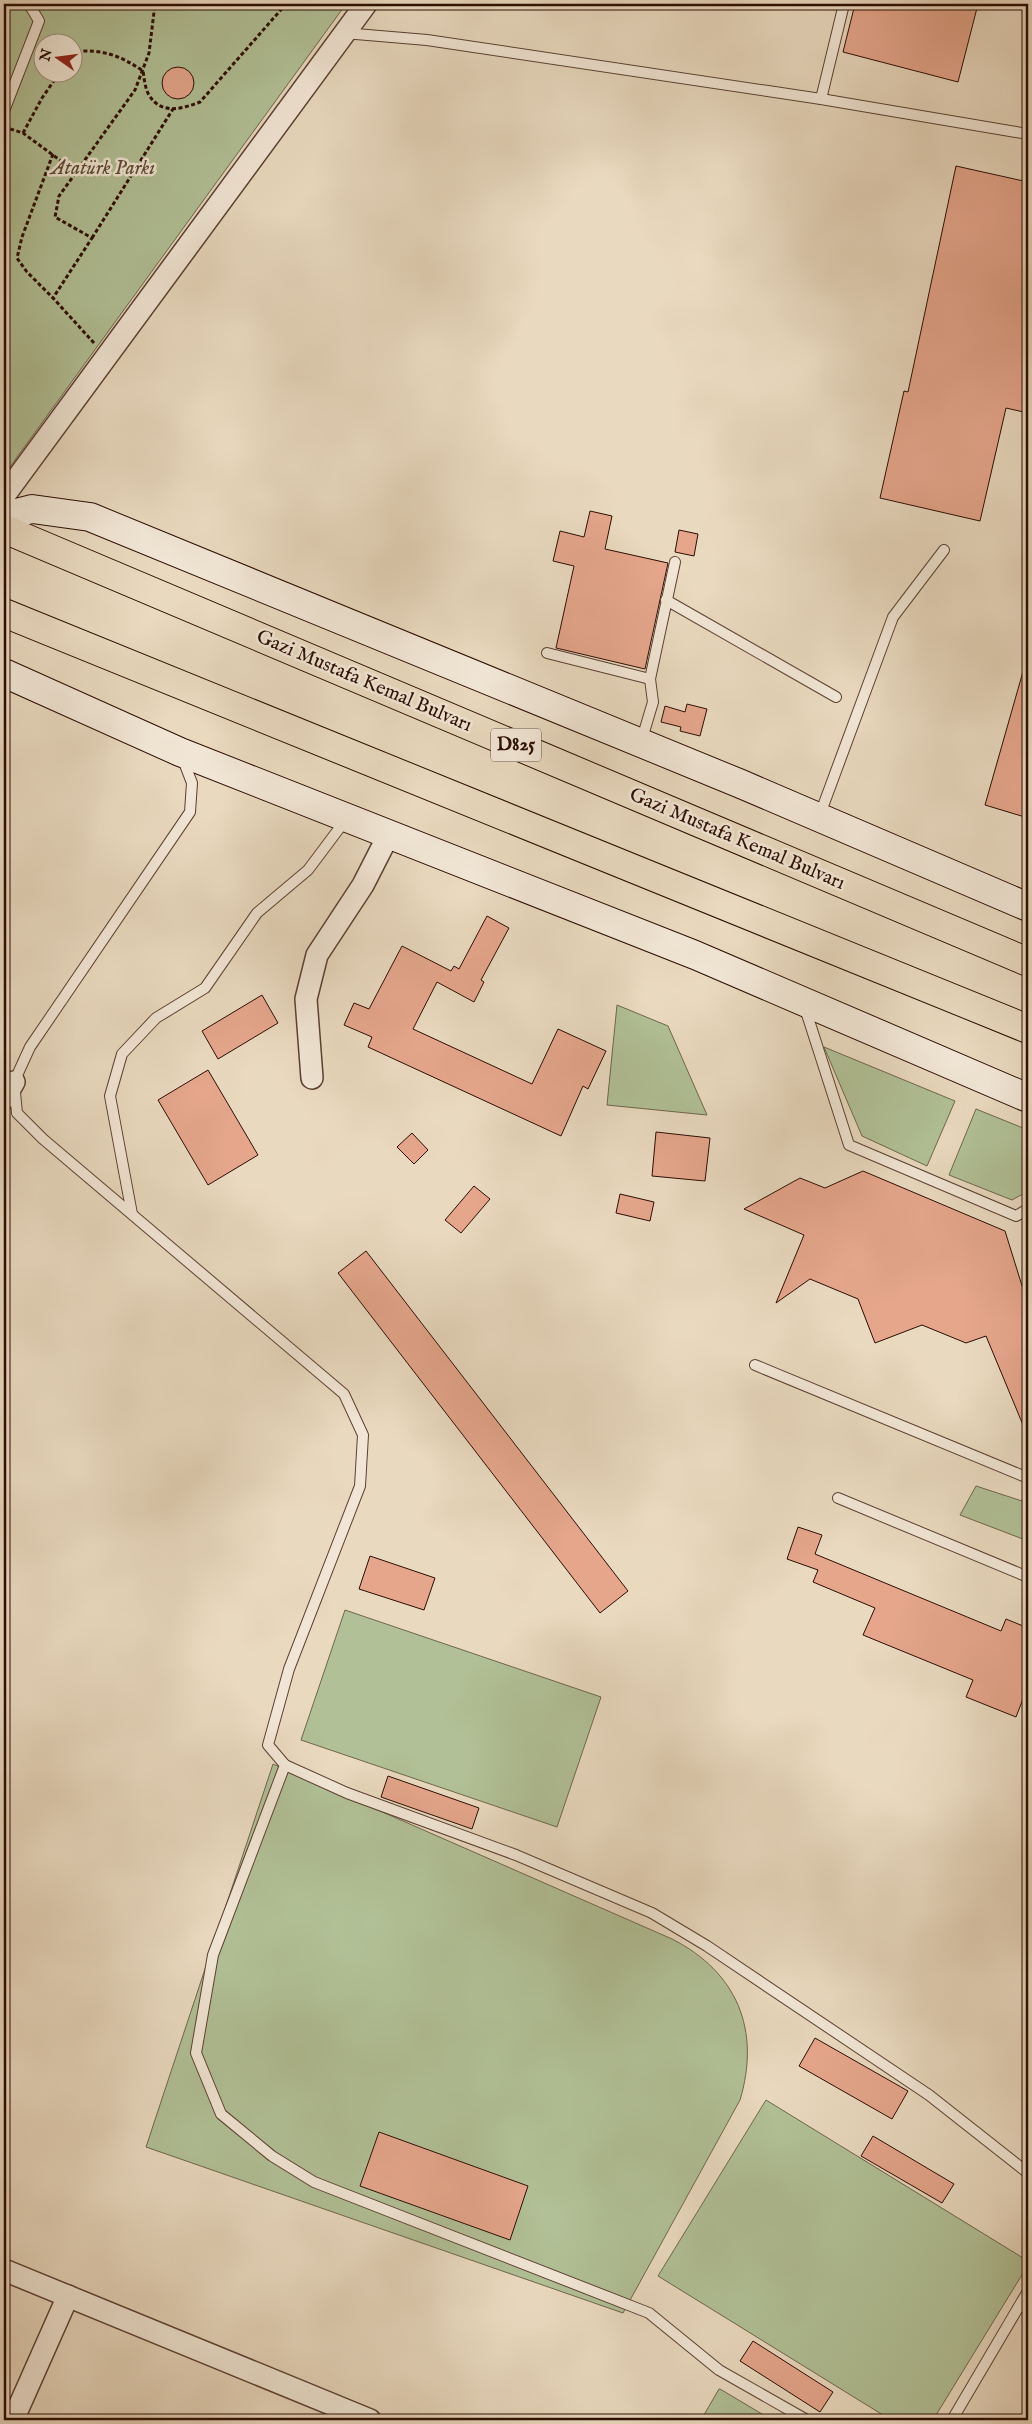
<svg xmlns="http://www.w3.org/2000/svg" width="1032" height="2424" font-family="'IM FELL English',serif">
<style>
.green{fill:#b1c096;stroke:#6e664c;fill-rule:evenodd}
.building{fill:#e5a68c;stroke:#2c0d03}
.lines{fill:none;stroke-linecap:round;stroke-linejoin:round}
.lane-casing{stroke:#5b4032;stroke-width:12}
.street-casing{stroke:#5b4032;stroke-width:24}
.secondary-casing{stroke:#2c0d03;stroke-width:30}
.highway-casing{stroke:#2c0d03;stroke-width:30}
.path{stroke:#2c0d03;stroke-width:3;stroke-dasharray:4 2.5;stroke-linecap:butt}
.lane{stroke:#f1e6d5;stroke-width:10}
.street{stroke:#f1e6d5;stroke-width:21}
.secondary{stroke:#f1e6d5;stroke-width:28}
.highway{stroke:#e9d9bf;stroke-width:28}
.labels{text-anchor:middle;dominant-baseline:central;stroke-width:5;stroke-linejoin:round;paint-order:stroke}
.shield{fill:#f1e6d5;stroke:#674e42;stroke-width:1}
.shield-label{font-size:19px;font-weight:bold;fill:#2c0d03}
.park-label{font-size:20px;font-style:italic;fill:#5b4c36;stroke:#f1e6d5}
.street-label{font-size:20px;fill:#2c0d03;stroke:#f1e6d5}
</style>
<rect width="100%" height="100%" fill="#e9d9bf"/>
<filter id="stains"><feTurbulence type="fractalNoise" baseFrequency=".004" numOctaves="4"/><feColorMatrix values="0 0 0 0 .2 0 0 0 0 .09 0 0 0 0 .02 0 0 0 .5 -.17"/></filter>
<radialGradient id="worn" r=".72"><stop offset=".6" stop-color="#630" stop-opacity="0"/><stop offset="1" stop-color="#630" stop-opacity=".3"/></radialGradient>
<g class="green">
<path d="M 4,4 L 346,4 L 4,475 ZM 42,42 L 72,42 L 72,72 L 42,72 Z"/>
<path d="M 617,1005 L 668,1026 L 707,1115 L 607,1105 Z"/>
<path d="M 824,1047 L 955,1101 L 927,1166 L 862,1136 Z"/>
<path d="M 976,1109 L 1028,1130 L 1028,1191 L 1012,1200 L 949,1175 Z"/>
<path d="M 976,1486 L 1025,1502 L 1028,1501 L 1028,1541 L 960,1515 Z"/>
<path d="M 345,1610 L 601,1697 L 557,1827 L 301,1740 Z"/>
<path d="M 273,1764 L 672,1939 C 737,1972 761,2030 740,2100 L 623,2313 L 146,2147 Z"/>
<path d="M 766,2100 L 1028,2261 L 1028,2265 L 933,2420 L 891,2420 L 658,2276 Z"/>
<path d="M 719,2389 L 720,2389 L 772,2420 L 701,2420 Z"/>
</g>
<g class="building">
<path d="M 855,4 L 978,4 L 958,82 L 843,52 Z"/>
<circle cx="178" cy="83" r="16"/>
<path d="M 956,166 L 1028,182 L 1028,413 L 1006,408 L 980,521 L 880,498 L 904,391 L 908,392 Z"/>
<path d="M 590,511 L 612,516 L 605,549 L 668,563 L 645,669 L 556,648 L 574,566 L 553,561 L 560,531 L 584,537 Z"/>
<path d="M 679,530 L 698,534 L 694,556 L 675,552 Z"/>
<path d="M 1024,668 L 1028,669 L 1028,818 L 985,805 Z"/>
<path d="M 687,704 L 707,709 L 700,736 L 680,731 L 681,727 L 661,722 L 665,706 L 685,712 Z"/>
<path d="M 487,916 L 509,928 L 481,980 L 484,982 L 474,1002 L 437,982 L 413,1029 L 532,1084 L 558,1029 L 606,1051 L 588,1089 L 583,1086 L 561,1136 L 368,1047 L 372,1037 L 344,1025 L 354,1003 L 369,1009 L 402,946 L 451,971 L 454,966 L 459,969 Z"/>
<path d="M 262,995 L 278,1023 L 218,1059 L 202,1031 Z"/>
<path d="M 208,1070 L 258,1155 L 208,1185 L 158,1100 Z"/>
<path d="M 656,1132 L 710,1138 L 705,1181 L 652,1176 Z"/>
<path d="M 412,1133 L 428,1150 L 414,1164 L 397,1147 Z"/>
<path d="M 863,1171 L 1005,1231 L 1028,1305 L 1028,1437 L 986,1336 L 966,1343 L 922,1325 L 875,1343 L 858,1299 L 810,1279 L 776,1303 L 804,1235 L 744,1209 L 800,1178 L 825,1188 Z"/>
<path d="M 474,1186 L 490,1199 L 461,1233 L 445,1220 Z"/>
<path d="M 620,1194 L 654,1202 L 650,1221 L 616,1213 Z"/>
<path d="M 366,1251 L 628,1591 L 600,1613 L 338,1273 Z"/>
<path d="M 798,1527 L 822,1535 L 815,1554 L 1001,1631 L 1006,1619 L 1028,1628 L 1028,1686 L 1016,1717 L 966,1697 L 973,1680 L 863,1635 L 875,1608 L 813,1582 L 818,1570 L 787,1559 Z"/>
<path d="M 370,1556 L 435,1578 L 424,1610 L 359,1589 Z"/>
<path d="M 388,1776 L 479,1808 L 472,1829 L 381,1797 Z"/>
<path d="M 815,2038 L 908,2091 L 892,2119 L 799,2066 Z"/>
<path d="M 379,2132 L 528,2186 L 510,2240 L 360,2186 Z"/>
<path d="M 873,2136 L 954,2184 L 942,2203 L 861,2156 Z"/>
<path d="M 753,2341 L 833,2392 L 820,2412 L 740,2361 Z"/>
</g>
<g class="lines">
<defs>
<g id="lane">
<path d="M 344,33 L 427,40 L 821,99 L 1028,134"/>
<path d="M 821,99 L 844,4"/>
<path d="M 4,111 L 39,21 L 29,4"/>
<path d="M 666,600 L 836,697"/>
<path d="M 547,653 L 650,679"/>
<path d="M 641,742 L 653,702 L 650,679 L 675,562"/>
<path d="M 182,757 L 192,783 L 190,812 L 30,1047 L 14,1082 L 17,1113 L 43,1139 L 344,1394 L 363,1435 L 360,1486 L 289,1669 L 268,1745 L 285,1765 L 213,1955 L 196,2053 L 221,2114 L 272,2156 L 314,2182 L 649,2313 L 719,2370 L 807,2420"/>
<path d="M 819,817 L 893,617 L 944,550"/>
<path d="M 804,1005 L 849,1145 L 1016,1216 L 1028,1209"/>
<path d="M 132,1214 L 110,1096 L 122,1054 L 156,1018 L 205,988 L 257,913 L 308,870 L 347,818"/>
<path d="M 755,1365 L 1028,1478"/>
<path d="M 838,1498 L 1028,1577"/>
<path d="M 285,1765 L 347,1793 L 516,1855 L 652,1913 L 707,1946 L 929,2095 L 1028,2173"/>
<path d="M 952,2420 L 1028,2291"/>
</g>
<g id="street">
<path d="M 4,496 L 366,4"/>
<path d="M 312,1078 L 306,999 L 317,955 L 363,885 L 389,834"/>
<path d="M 4,1099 L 14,1082"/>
<path d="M 4,2270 L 370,2420"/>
<path d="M 13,2420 L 68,2296"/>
</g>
<g id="secondary">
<path d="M 4,516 L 32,509 L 90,517 L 741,784 L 1028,907"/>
<path d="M 4,673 L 180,752 L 695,955 L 1028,1098"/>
</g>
<g id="highway">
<path d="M 4,529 L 1028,962"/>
<path d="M 4,613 L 1028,1029"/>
</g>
</defs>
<use href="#lane" class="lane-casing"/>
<use href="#street" class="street-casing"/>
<use href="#secondary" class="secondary-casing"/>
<use href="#highway" class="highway-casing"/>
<g class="path">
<path d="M 4,8 L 16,6"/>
<path d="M 72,55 L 74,52 C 101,48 121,56 143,71 C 144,77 145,89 149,95 C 161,115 182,109 200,102 L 286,4"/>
<path d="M 4,127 L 23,133 L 76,172"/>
<path d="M 23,133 L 42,98 L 60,72"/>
<path d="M 53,154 L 22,237 L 17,258 L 27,272 L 53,298"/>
<path d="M 92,238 L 173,109"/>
<path d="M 94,343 L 53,298 L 92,238 L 55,217 L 59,196 L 135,90 L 149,53 L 155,4"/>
</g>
<use href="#lane" class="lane"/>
<use href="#street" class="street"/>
<use href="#secondary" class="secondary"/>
<use href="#highway" class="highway"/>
</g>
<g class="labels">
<rect class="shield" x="491" y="728.5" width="50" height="33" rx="4"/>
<g class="shield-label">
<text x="516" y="745">D825</text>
</g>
<g class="park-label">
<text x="103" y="168">Atatürk Parkı</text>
</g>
<g class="street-label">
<text transform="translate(364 681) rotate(23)">Gazi Mustafa Kemal Bulvarı</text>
<text transform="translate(737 839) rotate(23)">Gazi Mustafa Kemal Bulvarı</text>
</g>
</g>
<rect width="1032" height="2424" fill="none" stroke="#e9d9bf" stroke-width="20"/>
<rect x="5" y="5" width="1022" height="2414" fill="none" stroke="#2c0d03" stroke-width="2.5"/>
<rect x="10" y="10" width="1012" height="2404" fill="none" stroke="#2c0d03"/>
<g transform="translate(58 58) rotate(284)"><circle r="24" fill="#f1e6d5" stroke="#a28f81"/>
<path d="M0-4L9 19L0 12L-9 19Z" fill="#8f2418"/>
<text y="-8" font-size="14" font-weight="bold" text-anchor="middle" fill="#2c0d03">N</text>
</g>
<rect width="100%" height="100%" filter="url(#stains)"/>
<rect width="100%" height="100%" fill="url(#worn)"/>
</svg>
